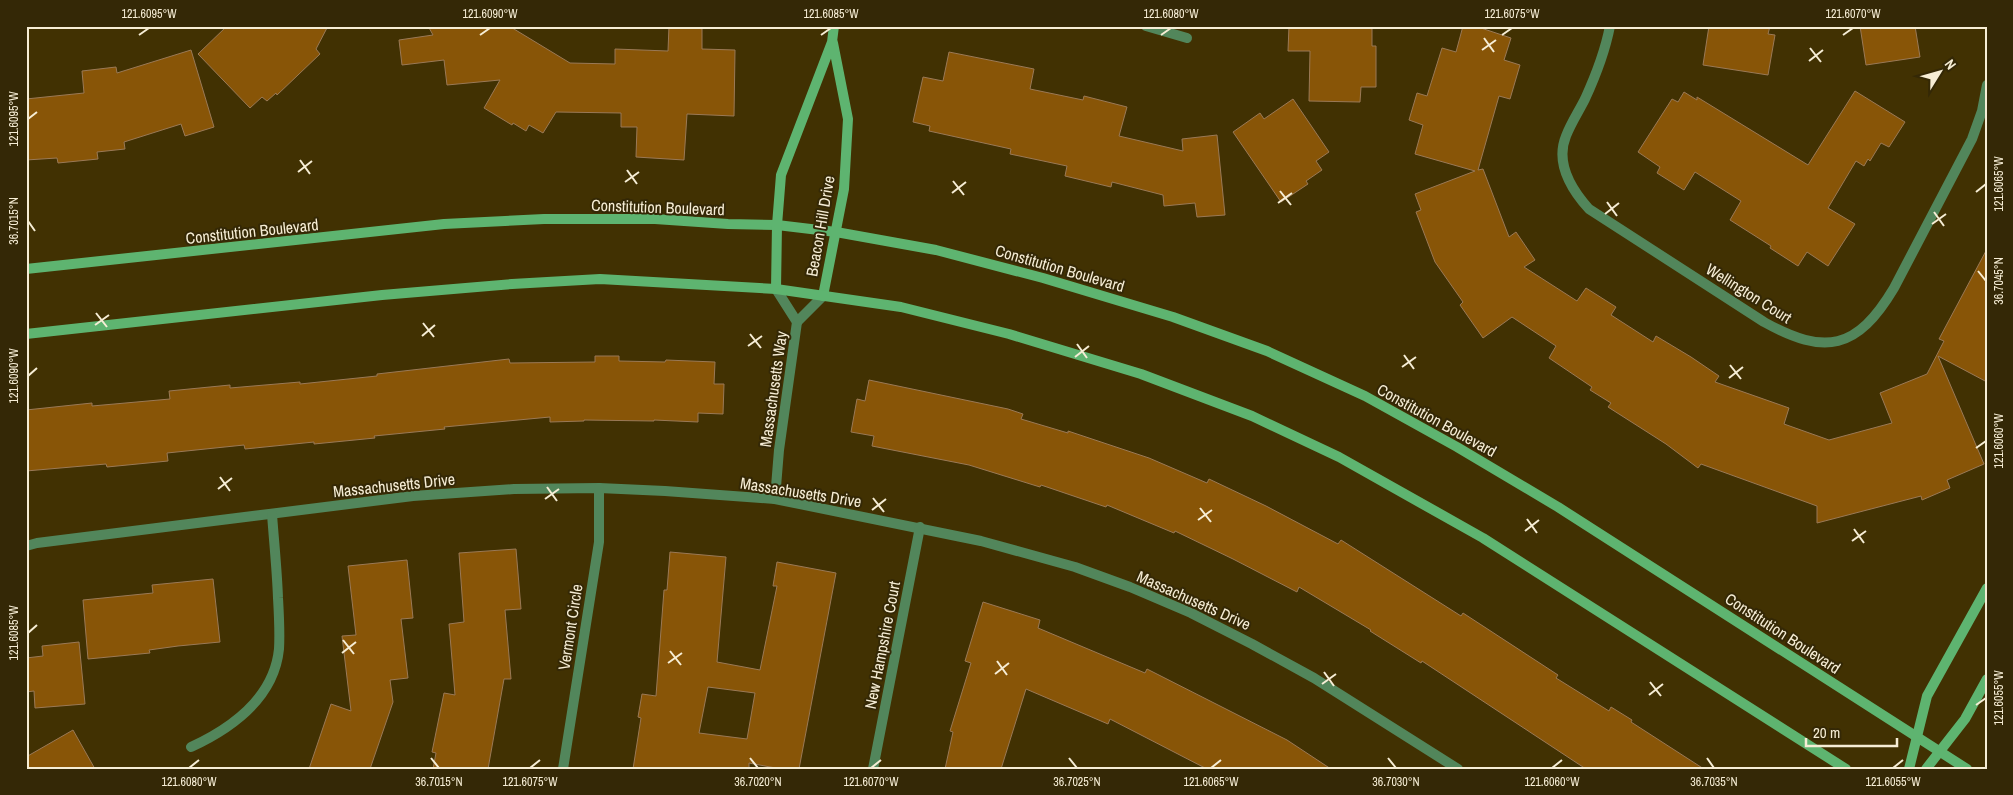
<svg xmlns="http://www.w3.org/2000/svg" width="2013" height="795" font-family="'Archivo Narrow',sans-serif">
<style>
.building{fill:#885507;stroke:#9a7956;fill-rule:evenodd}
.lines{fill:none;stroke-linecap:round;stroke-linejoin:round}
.street{stroke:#52865b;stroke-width:10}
.secondary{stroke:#5eb470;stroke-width:10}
.ticks{fill:none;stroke:#f6edd5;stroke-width:2}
.labels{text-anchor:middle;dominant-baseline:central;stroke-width:4;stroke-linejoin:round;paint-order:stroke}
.street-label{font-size:16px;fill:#f6edd5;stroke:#342806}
.neatline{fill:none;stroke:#f6edd5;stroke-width:2}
.ticks-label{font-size:12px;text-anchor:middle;fill:#f6edd5}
</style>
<rect width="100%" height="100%" fill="#413102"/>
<g class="building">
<path d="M 227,26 L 328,26 L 316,49 L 320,54 L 277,95 L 276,93 L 267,101 L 262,97 L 250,108 L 198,54 Z"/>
<path d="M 428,26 L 509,26 L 570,63 L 615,64 L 615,49 L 668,51 L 669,26 L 702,27 L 702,49 L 735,50 L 734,116 L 687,114 L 684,160 L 636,157 L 637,127 L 621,127 L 621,113 L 556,112 L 543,133 L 529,125 L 526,131 L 513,123 L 512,125 L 484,108 L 500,80 L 447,85 L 444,60 L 402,65 L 399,40 L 433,35 Z"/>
<path d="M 1289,26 L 1372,26 L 1372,46 L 1376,46 L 1376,87 L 1361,87 L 1360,102 L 1309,101 L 1310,51 L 1288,51 Z"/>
<path d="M 1463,26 L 1475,26 L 1511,38 L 1504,60 L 1520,65 L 1510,99 L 1499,96 L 1478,170 L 1483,169 L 1509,237 L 1516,232 L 1535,260 L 1524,267 L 1577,301 L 1586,288 L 1616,307 L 1611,315 L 1653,342 L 1656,336 L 1691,357 L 1719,376 L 1715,382 L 1789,408 L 1784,424 L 1829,440 L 1892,423 L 1880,393 L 1927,374 L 1944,341 L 1939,339 L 1987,249 L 1987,382 L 1938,356 L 1984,464 L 1947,480 L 1950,488 L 1922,500 L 1921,496 L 1817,523 L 1817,506 L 1701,464 L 1698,468 L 1666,444 L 1608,407 L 1611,403 L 1590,390 L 1592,387 L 1549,358 L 1556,346 L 1512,317 L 1483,338 L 1460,305 L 1463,302 L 1435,262 L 1416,212 L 1421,210 L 1415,194 L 1475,171 L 1415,154 L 1423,125 L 1409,120 L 1417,93 L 1427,96 L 1442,48 L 1456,52 Z"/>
<path d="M 1709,26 L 1770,26 L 1768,34 L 1775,35 L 1768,75 L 1703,65 Z"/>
<path d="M 1860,26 L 1915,26 L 1920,57 L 1866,65 Z"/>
<path d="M 191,50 L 214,127 L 185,136 L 181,124 L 124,142 L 125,149 L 97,152 L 98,159 L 58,163 L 57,158 L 26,160 L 26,99 L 84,93 L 82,71 L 116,67 L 117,73 Z"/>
<path d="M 949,52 L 1034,69 L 1030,89 L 1083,100 L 1084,96 L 1127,107 L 1119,136 L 1183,151 L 1182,139 L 1217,135 L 1225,215 L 1197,217 L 1195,203 L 1164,206 L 1163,195 L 1112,182 L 1111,187 L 1065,176 L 1067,166 L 1010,154 L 1011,149 L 929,131 L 930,126 L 913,122 L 923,77 L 943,81 Z"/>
<path d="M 1855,91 L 1905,122 L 1889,147 L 1881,143 L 1870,161 L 1868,159 L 1864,166 L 1856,161 L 1828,208 L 1855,224 L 1828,266 L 1807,252 L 1798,266 L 1770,248 L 1771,246 L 1730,220 L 1741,201 L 1695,172 L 1684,190 L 1657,173 L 1660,167 L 1638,152 L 1672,99 L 1678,102 L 1684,92 L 1697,100 L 1697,97 L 1808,165 Z"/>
<path d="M 1293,99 L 1329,152 L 1316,161 L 1322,170 L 1306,181 L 1308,184 L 1281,202 L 1233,132 L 1260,113 L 1264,119 Z"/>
<path d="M 595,356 L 619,356 L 619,361 L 665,362 L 666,360 L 715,362 L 714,384 L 724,384 L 723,414 L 698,413 L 698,422 L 654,420 L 654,421 L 584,420 L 584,421 L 550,422 L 550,417 L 444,427 L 445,429 L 374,436 L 375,438 L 314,444 L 314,442 L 245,449 L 244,445 L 167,453 L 168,461 L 107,467 L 106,464 L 26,471 L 26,410 L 92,403 L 92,406 L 170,399 L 169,391 L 230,385 L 230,388 L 300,382 L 300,384 L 377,376 L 377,374 L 509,359 L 510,363 L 595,362 Z"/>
<path d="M 869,380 L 1008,409 L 1023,414 L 1021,419 L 1068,433 L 1068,431 L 1149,458 L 1207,483 L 1209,479 L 1266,506 L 1338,544 L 1341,540 L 1461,616 L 1463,613 L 1558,675 L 1556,678 L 1609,711 L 1611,707 L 1632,720 L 1631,722 L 1704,769 L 1586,769 L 1422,661 L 1421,663 L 1370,631 L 1371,630 L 1299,587 L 1297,592 L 1233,559 L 1175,531 L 1174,533 L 1107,505 L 1106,507 L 1041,485 L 1040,487 L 969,465 L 872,446 L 874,436 L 851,432 L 857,399 L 865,401 Z"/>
<path d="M 516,549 L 521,609 L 505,610 L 511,679 L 504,679 L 488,769 L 433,769 L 436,753 L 432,752 L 444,693 L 455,695 L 449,624 L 464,622 L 459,553 Z"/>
<path d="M 670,552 L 726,557 L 717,662 L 760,670 L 777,586 L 773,586 L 777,562 L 836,573 L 799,769 L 781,769 L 749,763 L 749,769 L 633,769 L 641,718 L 638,717 L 642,694 L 656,696 L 664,590 L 667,590 ZM 708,687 L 755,693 L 747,739 L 699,733 Z"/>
<path d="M 407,560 L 413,618 L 401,619 L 408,678 L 390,680 L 393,702 L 370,769 L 309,769 L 331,704 L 351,711 L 342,636 L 356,635 L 348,566 Z"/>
<path d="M 213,579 L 220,642 L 178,646 L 149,650 L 150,653 L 88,659 L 83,600 L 153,593 L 152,585 Z"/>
<path d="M 983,602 L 1040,620 L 1038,628 L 1145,673 L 1147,669 L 1287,740 L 1331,769 L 1207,769 L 1110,719 L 1108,724 L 1026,689 L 1001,769 L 945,769 L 953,732 L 950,731 L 971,663 L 965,661 Z"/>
<path d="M 79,642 L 85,704 L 35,708 L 34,691 L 26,692 L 26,658 L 43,656 L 42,646 Z"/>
<path d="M 73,730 L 95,769 L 26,769 L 26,757 Z"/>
</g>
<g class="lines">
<g class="street">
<path d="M 1146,26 L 1187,38"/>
<path d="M 1610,26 C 1605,52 1596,75 1585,99 C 1579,111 1571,123 1566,136 C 1555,163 1571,189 1589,209 L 1764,322 C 1825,356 1857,350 1894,288 L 1972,139 L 1982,111 L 1987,85"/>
<path d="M 797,322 L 823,296"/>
<path d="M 775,499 L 779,450 L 797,322 L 776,289"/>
<path d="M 26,546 L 37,543 L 413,496 L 514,489 L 599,488 L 665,491 L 775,499 L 981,541 L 1075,567 L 1130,587 L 1191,613 L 1252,644 L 1314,678 L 1458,769"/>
<path d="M 191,747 C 232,728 274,698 279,649 C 280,632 279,615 278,598 C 277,570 274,542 272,514"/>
<path d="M 563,769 L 599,542 L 599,488"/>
<path d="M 873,769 L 920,527"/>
</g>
<g class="secondary">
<path d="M 26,269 L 444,224 L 544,219 L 655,219 L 728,224 L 777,225 L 836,232 L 936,250 L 1043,278 L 1173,317 L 1267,351 L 1365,396 L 1457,447 L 1558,507 L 1967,769"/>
<path d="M 776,289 L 777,225 L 781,175 L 832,42 L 834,26"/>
<path d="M 823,296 L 844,189 L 848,119 L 833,43"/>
<path d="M 26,334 L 382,295 L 512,284 L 600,279 L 776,289 L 901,307 L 1009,334 L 1141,374 L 1252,416 L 1339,457 L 1483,538 L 1846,769"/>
<path d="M 1909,769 L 1927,696 L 1987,588"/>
<path d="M 1926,769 L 1965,719 L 1987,679"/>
</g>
</g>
<path class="ticks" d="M 139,35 L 149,28M 480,35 L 490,28M 821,35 L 831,28M 1161,35 L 1171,28M 1502,35 L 1512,28M 1843,35 L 1853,28M 1484,38 L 1494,52M 1810,48 L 1821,62M 1482,50 L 1496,40M 1809,61 L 1823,50M 28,119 L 37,112M 300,160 L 310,174M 627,170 L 637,184M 298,172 L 312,161M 953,181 L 964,195M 625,182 L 639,172M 1280,191 L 1291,205M 1976,192 L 1986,184M 952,193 L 966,182M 1607,202 L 1617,216M 1278,203 L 1292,193M 1934,212 L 1944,226M 1605,214 L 1619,203M 28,221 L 35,231M 1932,224 L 1946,214M 1978,271 L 1986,281M 96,313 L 107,327M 423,323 L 434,337M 95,325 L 109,315M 750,334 L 761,348M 422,336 L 435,325M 1077,344 L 1087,358M 748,346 L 762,336M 1404,355 L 1414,369M 1075,357 L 1089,346M 1730,365 L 1741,379M 1402,367 L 1416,357M 28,376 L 37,368M 1729,378 L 1743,367M 1976,448 L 1986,441M 220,477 L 230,491M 547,487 L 557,501M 218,489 L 232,478M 873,498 L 884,512M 545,499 L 559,489M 1200,508 L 1211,522M 872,510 L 886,499M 1527,519 L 1537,533M 1198,520 L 1212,510M 1854,529 L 1864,543M 1525,531 L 1539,520M 1852,541 L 1866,531M 28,633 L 37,625M 343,640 L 354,654M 670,651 L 681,665M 342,653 L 356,642M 997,661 L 1007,675M 668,663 L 682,653M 1324,672 L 1334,686M 995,674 L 1009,663M 1650,682 L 1661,696M 1322,684 L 1336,674M 1649,695 L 1663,684M 1976,705 L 1986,698M 431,758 L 439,768M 750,758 L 758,768M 1069,758 L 1077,768M 1388,758 L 1396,768M 1707,758 L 1714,768M 189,768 L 199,760M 530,768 L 540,760M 871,768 L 881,760M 1211,768 L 1221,760M 1552,768 L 1562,760M 1893,768 L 1903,760"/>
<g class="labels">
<g class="street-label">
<text transform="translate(658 207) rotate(2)">Constitution Boulevard</text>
<text transform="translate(820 226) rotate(-80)">Beacon Hill Drive</text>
<text transform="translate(252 231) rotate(-6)">Constitution Boulevard</text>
<text transform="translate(1060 268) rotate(16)">Constitution Boulevard</text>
<text transform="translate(1749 293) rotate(32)">Wellington Court</text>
<text transform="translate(773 389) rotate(-82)">Massachusetts Way</text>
<text transform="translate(1437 420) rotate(29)">Constitution Boulevard</text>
<text transform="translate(394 485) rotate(-6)">Massachusetts Drive</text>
<text transform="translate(801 492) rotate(9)">Massachusetts Drive</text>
<text transform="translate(1194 600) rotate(24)">Massachusetts Drive</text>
<text transform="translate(570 627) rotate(-81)">Vermont Circle</text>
<text transform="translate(1783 633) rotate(33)">Constitution Boulevard</text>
<text transform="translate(882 645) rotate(-79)">New Hampshire Court</text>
</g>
</g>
<rect width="2013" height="795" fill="none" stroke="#342806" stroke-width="55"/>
<g transform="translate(1940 72) rotate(53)" stroke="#342806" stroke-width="4" paint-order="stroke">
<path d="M0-4L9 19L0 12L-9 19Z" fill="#f6edd5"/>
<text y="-8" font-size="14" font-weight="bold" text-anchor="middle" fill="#f6edd5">N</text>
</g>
<path d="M1806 738v8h91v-8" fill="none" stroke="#f6edd5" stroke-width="2.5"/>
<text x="1813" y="738" font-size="15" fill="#f6edd5" stroke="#342806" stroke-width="4" paint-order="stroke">20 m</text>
<rect x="28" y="28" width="1958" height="740" class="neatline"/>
<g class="ticks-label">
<text x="149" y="18">121.6095°W</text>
<text x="490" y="18">121.6090°W</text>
<text x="831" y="18">121.6085°W</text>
<text x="1171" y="18">121.6080°W</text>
<text x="1512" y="18">121.6075°W</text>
<text x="1853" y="18">121.6070°W</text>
<text transform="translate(14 119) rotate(-90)" y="4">121.6095°W</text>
<text transform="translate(1999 184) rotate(-90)" y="4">121.6065°W</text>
<text transform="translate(14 221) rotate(-90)" y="4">36.7015°N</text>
<text transform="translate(1999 281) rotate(-90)" y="4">36.7045°N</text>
<text transform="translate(14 376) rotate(-90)" y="4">121.6090°W</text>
<text transform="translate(1999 441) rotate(-90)" y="4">121.6060°W</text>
<text transform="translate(14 633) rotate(-90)" y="4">121.6085°W</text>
<text transform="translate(1999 698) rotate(-90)" y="4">121.6055°W</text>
<text x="189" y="786">121.6080°W</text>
<text x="439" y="786">36.7015°N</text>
<text x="530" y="786">121.6075°W</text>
<text x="758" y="786">36.7020°N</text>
<text x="871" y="786">121.6070°W</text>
<text x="1077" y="786">36.7025°N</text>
<text x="1211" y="786">121.6065°W</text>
<text x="1396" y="786">36.7030°N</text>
<text x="1552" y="786">121.6060°W</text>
<text x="1714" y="786">36.7035°N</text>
<text x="1893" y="786">121.6055°W</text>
</g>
</svg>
